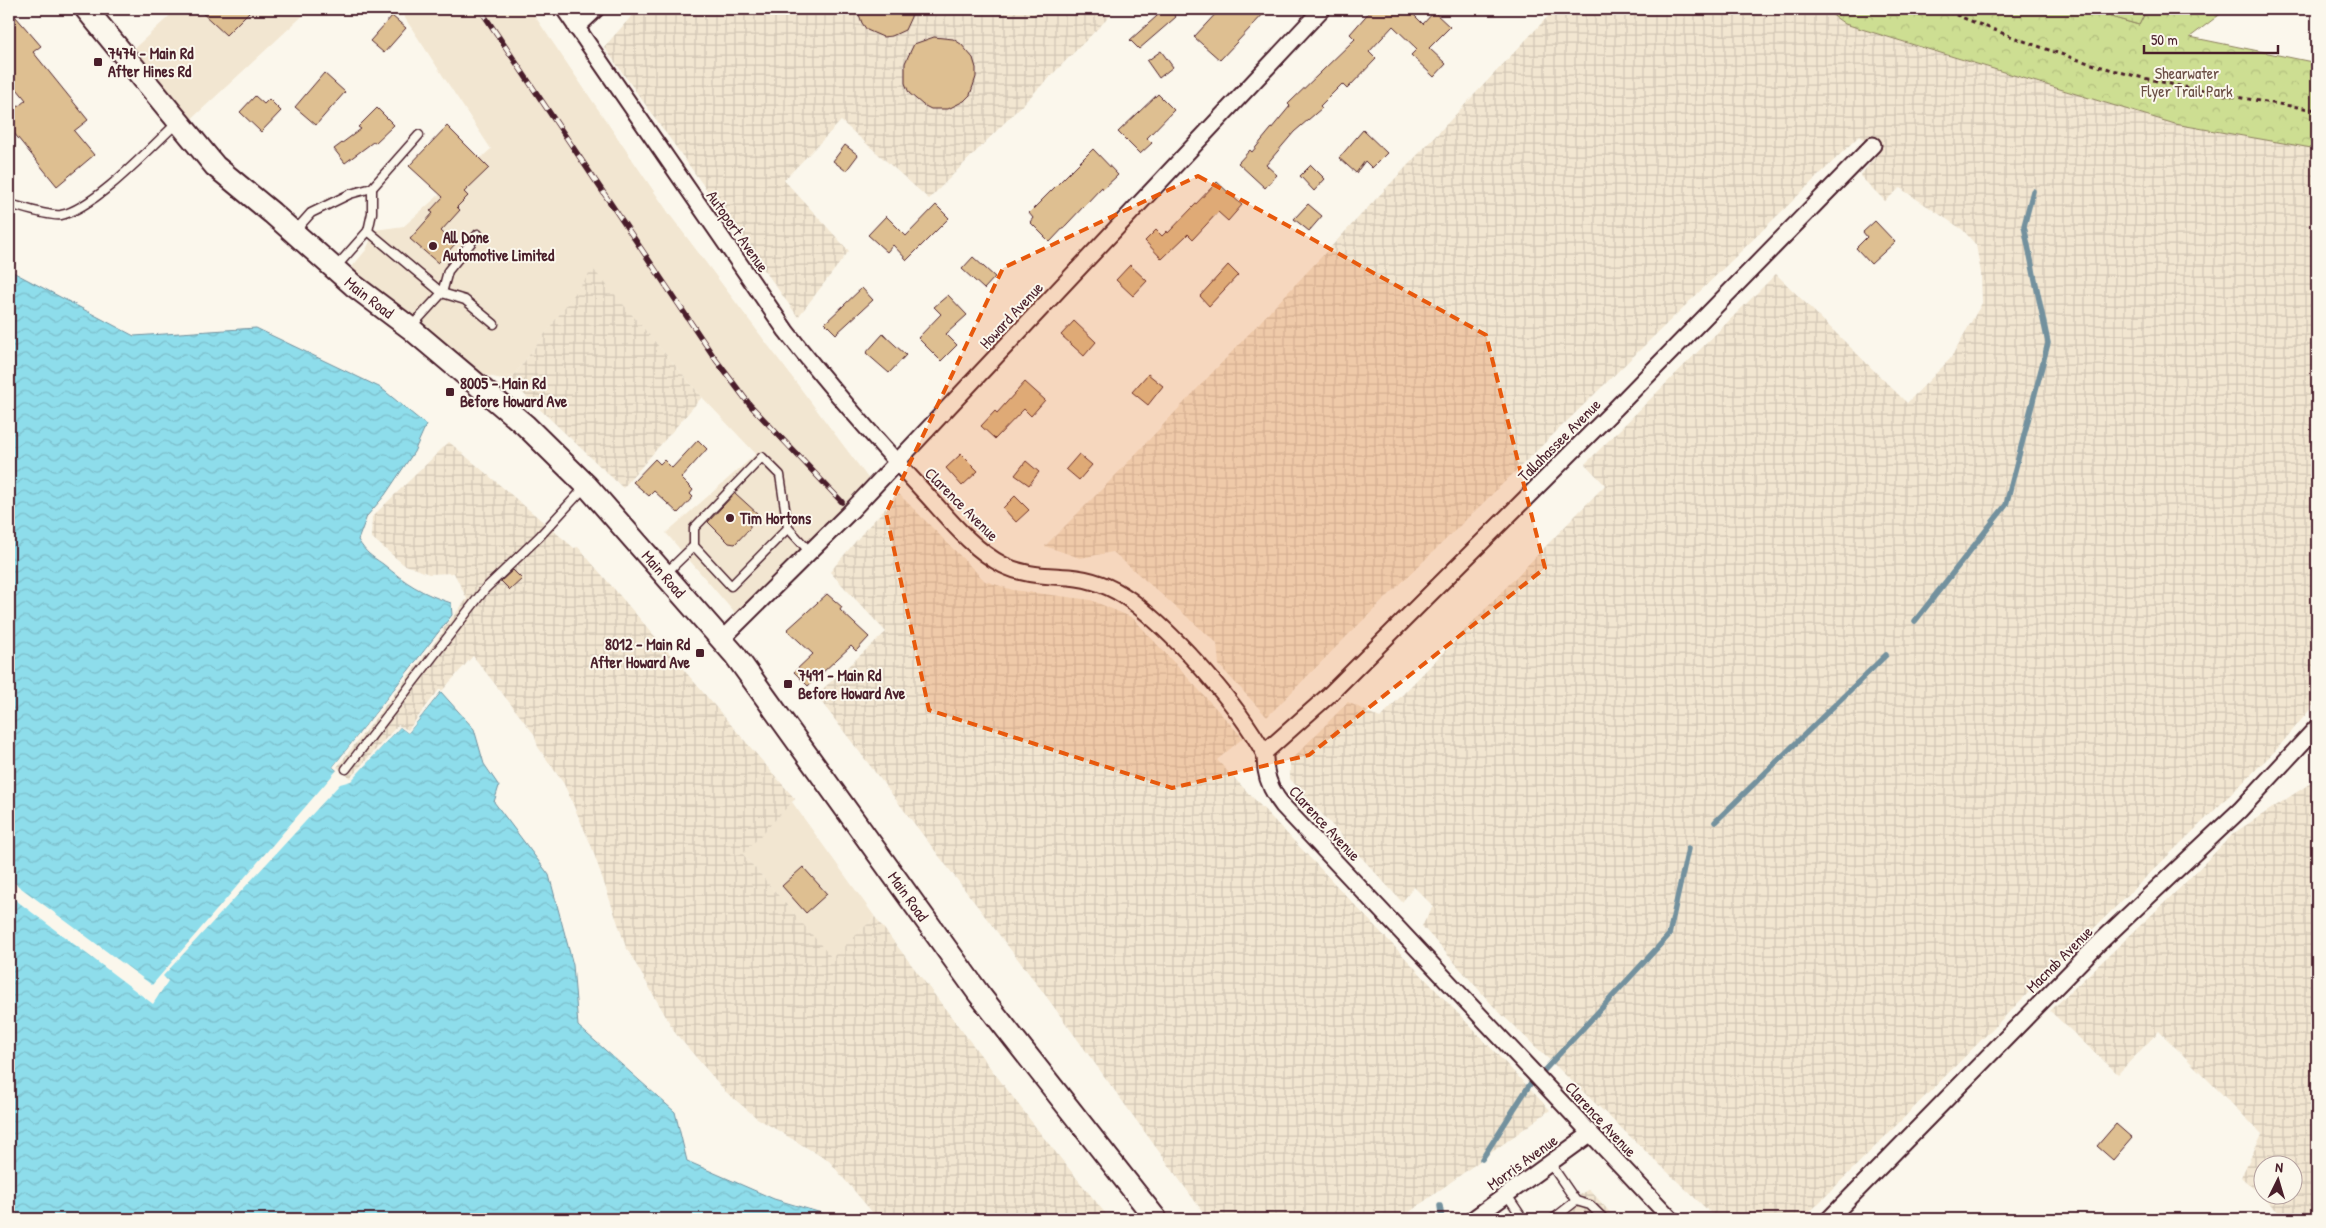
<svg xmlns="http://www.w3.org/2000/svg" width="2326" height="1228" font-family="'Patrick Hand',sans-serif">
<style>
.built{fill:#f2e6d1}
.industrial{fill:url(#industrial-grid);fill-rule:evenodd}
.forest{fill:url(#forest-crowns);stroke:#8c7e5e}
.wetland{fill:url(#wetland-marsh);stroke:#8c7e5e}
.water{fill:url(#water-waves);stroke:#73919e}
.pier{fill:#fbf7ec}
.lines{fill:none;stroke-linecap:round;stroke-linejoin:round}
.stream{stroke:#73919e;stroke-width:5.5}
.building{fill:#debf91;stroke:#4a1f2b}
.lane-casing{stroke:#4a1f2b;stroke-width:11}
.street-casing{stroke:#4a1f2b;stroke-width:19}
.secondary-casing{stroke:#4a1f2b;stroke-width:25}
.path{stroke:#4a1f2b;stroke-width:3;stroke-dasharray:4 4;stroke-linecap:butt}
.lane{stroke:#fbf7ec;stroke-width:8}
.street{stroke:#fbf7ec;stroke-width:15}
.secondary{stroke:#fbf7ec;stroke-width:21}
.rail-casing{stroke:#4a1f2b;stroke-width:5.5}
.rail{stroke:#fbf7ec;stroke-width:4;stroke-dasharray:11;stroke-linecap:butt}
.marked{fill:#e8590c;fill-opacity:0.2;stroke:#e8590c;stroke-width:4;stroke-dasharray:10 6;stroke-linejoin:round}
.poi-dot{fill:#4a1f2b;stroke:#fbf7ec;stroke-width:2}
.labels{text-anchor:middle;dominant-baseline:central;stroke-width:4;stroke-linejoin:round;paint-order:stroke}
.poi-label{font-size:16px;font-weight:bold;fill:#4a1f2b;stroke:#fbf7ec;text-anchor:start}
.park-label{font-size:16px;fill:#6b4f45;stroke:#fbf7ec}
.street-label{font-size:16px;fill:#4a1f2b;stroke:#fbf7ec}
</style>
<defs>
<pattern id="industrial-grid" width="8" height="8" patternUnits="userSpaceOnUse" patternTransform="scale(1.25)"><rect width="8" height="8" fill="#f2e6d1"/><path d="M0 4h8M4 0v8" fill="none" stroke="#d1c5b4"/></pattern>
<pattern id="forest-crowns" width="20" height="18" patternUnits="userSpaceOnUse" patternTransform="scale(1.25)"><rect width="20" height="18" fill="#cdde92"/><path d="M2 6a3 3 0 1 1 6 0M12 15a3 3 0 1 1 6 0" fill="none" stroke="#b2be7e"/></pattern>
<pattern id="wetland-marsh" width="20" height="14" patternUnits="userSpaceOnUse" patternTransform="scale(1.25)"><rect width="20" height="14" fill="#cdde92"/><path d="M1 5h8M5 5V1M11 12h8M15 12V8" fill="none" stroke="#b2be7e"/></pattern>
<pattern id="water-waves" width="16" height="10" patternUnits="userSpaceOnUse" patternTransform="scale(1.25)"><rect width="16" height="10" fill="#8eddeb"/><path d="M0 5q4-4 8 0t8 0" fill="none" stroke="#7cbdca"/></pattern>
</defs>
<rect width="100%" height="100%" fill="#fbf7ec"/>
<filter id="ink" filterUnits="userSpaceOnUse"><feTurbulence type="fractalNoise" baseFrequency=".02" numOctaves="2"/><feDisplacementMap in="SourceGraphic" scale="10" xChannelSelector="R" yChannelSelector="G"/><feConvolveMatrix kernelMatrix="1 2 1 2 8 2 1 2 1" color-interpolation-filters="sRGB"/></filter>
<g filter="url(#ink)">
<g class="built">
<path d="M 177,9 L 310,9 L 185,125 L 128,54 Z"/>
<path d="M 399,9 L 530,9 L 670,215 L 874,486 L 739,618 L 666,533 L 756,454 L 702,397 L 593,270 L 510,381 L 471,372 L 407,318 L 351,268 L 366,250 L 375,230 L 404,226 L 491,149 Z"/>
<path d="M 792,802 L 875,917 L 832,959 L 742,853 Z"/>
</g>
<g class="industrial">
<path d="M 638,9 L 1117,9 L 929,199 L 841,121 L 784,180 L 849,251 L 798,317 L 604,47 Z"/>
<path d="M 1555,9 L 1824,9 L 1845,24 L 2175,124 L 2317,149 L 2317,701 L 2277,749 L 2041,980 L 1803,1219 L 1717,1219 L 1496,1009 L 1422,926 L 1433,906 L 1414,887 L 1402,902 L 1290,779 L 1290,761 L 1348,702 L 1380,718 L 1605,485 L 1585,464 L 1776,274 L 1907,403 L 1950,359 L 1982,303 L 1981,273 L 1976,245 L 1963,230 L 1900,188 L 1885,201 L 1860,176 L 1879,152 L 1859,136 L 1350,633 L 1267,717 L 1219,665 L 1217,643 L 1113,552 L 1080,558 L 1045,546 L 1113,478 Z"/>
<path d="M 593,269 L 702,397 L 623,488 L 510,381 Z"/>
<path d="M 449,442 L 574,548 L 578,547 L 795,799 L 743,854 L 832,958 L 875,917 L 1044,1138 L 1110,1219 L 878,1219 L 829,1161 L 757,1118 L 726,1092 L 676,1034 L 626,947 L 591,845 L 564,784 L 538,747 L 534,734 L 473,656 L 441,692 L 408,733 L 400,727 L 351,781 L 9,879 L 333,767 L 467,599 L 454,573 L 429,574 L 403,564 L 371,537 L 372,517 Z"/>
<path d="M 899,494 L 985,581 L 1013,590 L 1091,600 L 1133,618 L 1243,738 L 1217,760 L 1550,1110 L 1400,1219 L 1208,1219 L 1043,992 L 816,695 L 886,632 L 830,572 L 865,530 Z"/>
<path d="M 2317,779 L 2317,1219 L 2286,1219 L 2241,1177 L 2262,1134 L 2159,1031 L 2118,1074 L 2050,1011 L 2180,888 L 2234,833 ZM 2264,1166 L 2294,1166 L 2294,1196 L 2264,1196 Z"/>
<path d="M 1589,1189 L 1616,1219 L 1534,1219 L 1551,1214 Z"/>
</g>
<path class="forest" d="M 1824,9 L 2083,9 L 2139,25 L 2147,9 L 2227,9 L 2190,37 L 2317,63 L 2317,149 L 2175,124 L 1845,24 Z"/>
<path class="wetland" d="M 2083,9 L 2147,9 L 2139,25 Z"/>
<path class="water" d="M 9,270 L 134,336 L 256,328 L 381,388 L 426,425 L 414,452 L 385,495 L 367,516 L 358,540 C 367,554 370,555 383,564 C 407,584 421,593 451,603 L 452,615 L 333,767 L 350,781 L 400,727 L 408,733 L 441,692 L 474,729 L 484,764 L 499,786 L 494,802 L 549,875 L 573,965 L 578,1026 L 675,1112 L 687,1161 L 774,1199 L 842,1219 L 9,1219 Z"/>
<path class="pier" d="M 441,630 L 443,632 L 337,767 L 350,778 L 398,725 L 408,730 L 439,690 L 442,690 L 408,733 L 400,727 L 351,781 L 340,784 L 163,976 L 168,981 L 153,1004 L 9,895 L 9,879 L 152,985 L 337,770 L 333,767 Z"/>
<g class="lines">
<g class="stream">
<path d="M 2080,10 L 2082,9"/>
<path d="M 1915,621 L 2006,505 L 2048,343 L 2024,226 L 2033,191"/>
<path d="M 1715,822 L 1886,655"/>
<path d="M 1539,1076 L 1669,935 L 1688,849"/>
<path d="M 1482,1159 L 1532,1081"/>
<path d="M 1440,1206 L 1442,1219"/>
</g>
</g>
<g class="building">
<path d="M 9,9 L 41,46 L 33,52 L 88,120 L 74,131 L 94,155 L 57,186 L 9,127 L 9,114 L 26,100 L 9,79 Z"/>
<path d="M 198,9 L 252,9 L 226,35 Z"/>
<path d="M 857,9 L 912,9 L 911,17 L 905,30 L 892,36 L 883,37 L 867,30 L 862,23 Z"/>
<path d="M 1151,9 L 1169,9 L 1176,17 L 1139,49 L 1130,40 L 1157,16 Z"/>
<path d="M 1220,9 L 1268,9 L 1220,60 L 1194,37 Z"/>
<path d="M 1372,9 L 1408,9 L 1423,24 L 1434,12 L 1450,27 L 1429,48 L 1446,64 L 1434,77 L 1411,55 L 1417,49 L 1393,26 L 1369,52 L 1376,59 L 1347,89 L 1342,84 L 1320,106 L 1322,108 L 1294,132 L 1266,165 L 1277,175 L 1265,188 L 1238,163 L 1250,150 L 1252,152 L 1290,106 L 1288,104 L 1355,39 L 1350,34 Z"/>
<path d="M 392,16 L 406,28 L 384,53 L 370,41 Z"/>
<path d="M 934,37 L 953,39 L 961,44 L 973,58 L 976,68 L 976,77 L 970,95 L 964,101 L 948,109 L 931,109 L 923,105 L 909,93 L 905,83 L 905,63 L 914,44 Z"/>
<path d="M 1161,51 L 1173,67 L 1159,78 L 1147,61 Z"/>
<path d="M 324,73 L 345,92 L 316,125 L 295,107 Z"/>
<path d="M 1158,94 L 1174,110 L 1147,138 L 1152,143 L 1140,154 L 1118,132 Z"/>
<path d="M 255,96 L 264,104 L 269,99 L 281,111 L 261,132 L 240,112 Z"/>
<path d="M 377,108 L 394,125 L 375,143 L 373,142 L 345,163 L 334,149 L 361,129 L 358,127 Z"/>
<path d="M 447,126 L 489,168 L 464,192 L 468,196 L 457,207 L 460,210 L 441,231 L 455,244 L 438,263 L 410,239 L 433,213 L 430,211 L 443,197 L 409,166 Z"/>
<path d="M 1363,130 L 1387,153 L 1372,168 L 1365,161 L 1356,173 L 1339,158 Z"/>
<path d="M 845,145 L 858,155 L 846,171 L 833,161 Z"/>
<path d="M 1093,149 L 1118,175 L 1103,189 L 1102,187 L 1050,242 L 1030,222 L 1033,218 L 1029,213 Z"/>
<path d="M 1311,165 L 1325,179 L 1314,191 L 1300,176 Z"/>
<path d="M 1217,182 L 1242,205 L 1228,221 L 1218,212 L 1193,239 L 1188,234 L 1162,259 L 1145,241 L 1156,230 L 1162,236 L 1167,231 L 1168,233 Z"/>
<path d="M 1308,204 L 1322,216 L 1309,231 L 1294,219 Z"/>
<path d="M 936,205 L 949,218 L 907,260 L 893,245 L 887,252 L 868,235 L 886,216 L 906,236 Z"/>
<path d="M 1875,221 L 1895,242 L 1871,264 L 1856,248 L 1867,237 L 1863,232 Z"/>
<path d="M 973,257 L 995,277 L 984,289 L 962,269 Z"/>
<path d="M 1130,265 L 1147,281 L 1133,296 L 1116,280 Z"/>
<path d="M 1228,265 L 1238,275 L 1209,306 L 1200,296 Z"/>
<path d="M 862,288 L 873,300 L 836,334 L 825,323 Z"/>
<path d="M 948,295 L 967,315 L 946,334 L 957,345 L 941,361 L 918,338 L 941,314 L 934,307 Z"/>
<path d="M 1074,321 L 1096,342 L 1084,356 L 1061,335 Z"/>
<path d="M 883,334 L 906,355 L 889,373 L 866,353 Z"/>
<path d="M 1148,374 L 1163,386 L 1148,405 L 1132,392 Z"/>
<path d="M 1025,382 L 1045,400 L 1031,416 L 1024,409 L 995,439 L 981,426 L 995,411 L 997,413 Z"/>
<path d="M 698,440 L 707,449 L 681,478 L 693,490 L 690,494 L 693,497 L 678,513 L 654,491 L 649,496 L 633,482 L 655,459 L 660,464 L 664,460 L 672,468 Z"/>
<path d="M 961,454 L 978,471 L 962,486 L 946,468 Z"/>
<path d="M 1079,454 L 1092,465 L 1079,480 L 1066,469 Z"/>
<path d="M 1026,461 L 1039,472 L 1029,485 L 1015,475 Z"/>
<path d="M 735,493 L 758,514 L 750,522 L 750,528 L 735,544 L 729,543 L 708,522 Z"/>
<path d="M 1015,496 L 1029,510 L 1016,522 L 1003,508 Z"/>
<path d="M 513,570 L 522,579 L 510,590 L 501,581 Z"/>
<path d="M 827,594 L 842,607 L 840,610 L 869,637 L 856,651 L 851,646 L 808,686 L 794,672 L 813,654 L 787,630 Z"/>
<path d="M 803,867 L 827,894 L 806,913 L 782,886 Z"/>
<path d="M 2116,1124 L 2132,1138 L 2113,1160 L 2097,1146 Z"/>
</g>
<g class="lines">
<defs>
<g id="lane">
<path d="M 9,204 C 21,207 49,217 61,215 C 95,208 151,147 177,123"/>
<path d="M 295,231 L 311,213 L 350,194 L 372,188 L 419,135"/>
<path d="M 368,231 L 372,213 L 372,188"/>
<path d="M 336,267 L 368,231 L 442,293 L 465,300 L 494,324"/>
<path d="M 410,328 L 442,293 L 448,271 L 478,234"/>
<path d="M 788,528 L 731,586 L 694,546 L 694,528 L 762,457 L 780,475 L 788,528 L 810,552"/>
<path d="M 665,574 L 694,546"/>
<path d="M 346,769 L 485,589 L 539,537 L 585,487"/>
<path d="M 1550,1163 L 1576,1201"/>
<path d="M 1507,1195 L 1523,1219"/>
<path d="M 1553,1219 L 1576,1201 L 1590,1205 L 1604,1219"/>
</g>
<g id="street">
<path d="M 564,9 L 786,331 C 830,388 877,441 926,494 C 949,519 972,549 1003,565 C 1027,577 1051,575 1077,578 C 1099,581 1121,592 1138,606 C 1180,640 1237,704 1263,751 C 1266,756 1265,764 1266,770 C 1268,784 1275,796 1283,806 L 1671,1219"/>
<path d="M 576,28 L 596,9"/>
<path d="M 721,640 L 851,511 L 1322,9"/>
<path d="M 1264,753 L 1329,695 L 1615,409 L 1873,145"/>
<path d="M 1473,1219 L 1590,1134"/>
<path d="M 1829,1219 L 2098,944 L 2240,810 L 2317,727"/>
</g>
<g id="secondary">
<path id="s1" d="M 86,9 L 215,166 L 272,213 L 353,285 L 410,328 L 525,425 L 587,486 L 735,655 L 979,994 L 1156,1219"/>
</g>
</defs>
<use href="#lane" class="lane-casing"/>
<use href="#street" class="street-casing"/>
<use href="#secondary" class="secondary-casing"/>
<path class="path" d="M 1941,9 C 2011,37 2083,65 2157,81 C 2210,93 2263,102 2317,110"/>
<use href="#lane" class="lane"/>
<use href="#street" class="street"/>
<use href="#secondary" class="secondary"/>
<defs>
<path id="rail" d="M 480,9 L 716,360 L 750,405 L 842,502"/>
</defs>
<use href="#rail" class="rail-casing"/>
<use href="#rail" class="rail"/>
</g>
</g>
<path class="marked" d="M 1198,176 L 1486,335 L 1545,568 L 1309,755 L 1172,788 L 929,710 L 886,513 L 1003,268 Z"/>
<g class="poi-dot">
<rect x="93" y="57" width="10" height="10" rx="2.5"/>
<circle cx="433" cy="246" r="5"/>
<rect x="445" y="387" width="10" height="10" rx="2.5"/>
<circle cx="730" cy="518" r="5"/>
<rect x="695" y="648" width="10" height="10" rx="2.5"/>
<rect x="783" y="679" width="10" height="10" rx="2.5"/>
</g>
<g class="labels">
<g class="poi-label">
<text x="108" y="53">7474 - Main Rd<tspan x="108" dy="18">After Hines Rd</tspan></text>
<text x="443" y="237">All Done<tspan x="443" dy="18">Automotive Limited</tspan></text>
<text x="460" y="383">8005 - Main Rd<tspan x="460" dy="18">Before Howard Ave</tspan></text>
<text x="740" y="518">Tim Hortons</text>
<text x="690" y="644" text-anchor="end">8012 - Main Rd<tspan x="690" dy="18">After Howard Ave</tspan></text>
<text x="798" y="675">7491 - Main Rd<tspan x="798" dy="18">Before Howard Ave</tspan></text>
</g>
<g class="park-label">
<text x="2187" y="73">Shearwater<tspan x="2187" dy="18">Flyer Trail Park</tspan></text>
</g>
<g class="street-label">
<text transform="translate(738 231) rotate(55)">Autoport Avenue</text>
<text stroke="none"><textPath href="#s1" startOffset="406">Main Road</textPath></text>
<text transform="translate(1011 315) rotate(-47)">Howard Avenue</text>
<text transform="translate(1559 440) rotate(-45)">Tallahassee Avenue</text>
<text transform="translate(962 504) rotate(45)">Clarence Avenue</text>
<text stroke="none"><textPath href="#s1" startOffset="811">Main Road</textPath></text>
<text transform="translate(1325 823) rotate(47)">Clarence Avenue</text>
<text stroke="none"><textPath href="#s1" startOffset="1216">Main Road</textPath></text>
<text transform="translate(2059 959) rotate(-45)">Macnab Avenue</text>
<text transform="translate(1601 1119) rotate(47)">Clarence Avenue</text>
<text transform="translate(1522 1162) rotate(-36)">Morris Avenue</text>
</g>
</g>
<rect width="2326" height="1228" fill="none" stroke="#fbf7ec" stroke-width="30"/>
<rect x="15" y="15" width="2296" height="1198" fill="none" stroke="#4a1f2b" stroke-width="2" filter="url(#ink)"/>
<g transform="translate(2278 1180) rotate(5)"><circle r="24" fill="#fbf7ec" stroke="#b4a19f"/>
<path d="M0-4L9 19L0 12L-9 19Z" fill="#4a1f2b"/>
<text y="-8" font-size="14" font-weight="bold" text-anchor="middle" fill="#4a1f2b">N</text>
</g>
<path d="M2144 45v8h134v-8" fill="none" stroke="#4a1f2b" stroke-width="2.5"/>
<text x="2151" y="45" font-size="15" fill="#4a1f2b" stroke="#fbf7ec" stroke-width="4" paint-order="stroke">50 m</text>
</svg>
